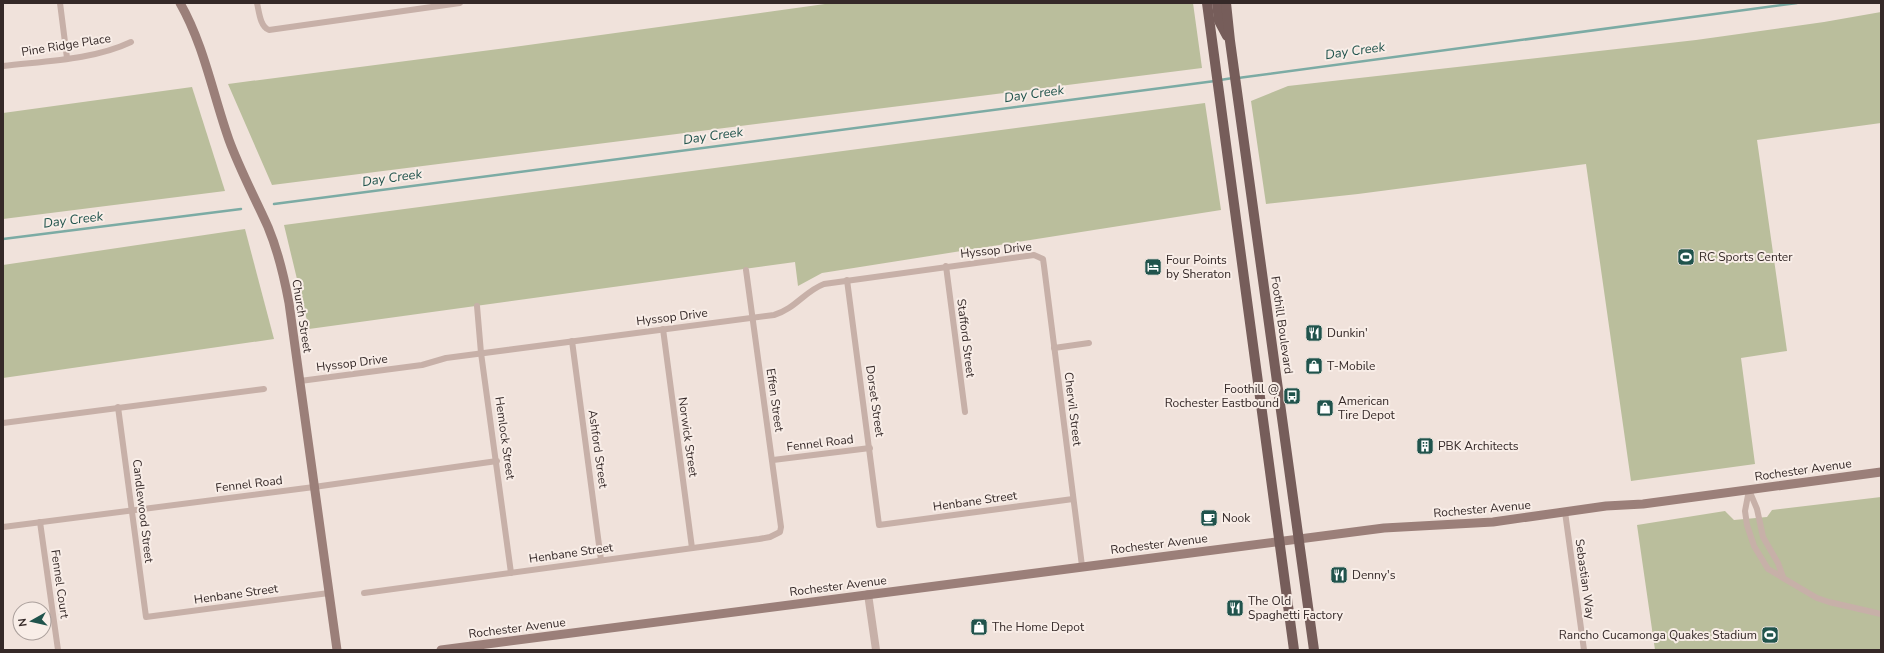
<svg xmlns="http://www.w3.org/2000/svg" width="1884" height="653" font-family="'Nunito Sans',sans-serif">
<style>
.green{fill:#babe9c}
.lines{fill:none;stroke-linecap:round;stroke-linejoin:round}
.stream{stroke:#7caba4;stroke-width:2.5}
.minor{stroke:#c7b0a8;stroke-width:6}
.tertiary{stroke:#c7b0a8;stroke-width:8}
.secondary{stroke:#9b7f79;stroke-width:9}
.primary{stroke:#765d5a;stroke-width:10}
.labels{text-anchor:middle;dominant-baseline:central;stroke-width:4;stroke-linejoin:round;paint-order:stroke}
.street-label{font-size:12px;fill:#352928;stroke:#f8ede7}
.poi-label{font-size:12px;fill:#352928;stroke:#f8ede7;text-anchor:start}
.water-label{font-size:13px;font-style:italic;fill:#20534c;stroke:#f8ede7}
</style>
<rect width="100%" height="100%" fill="#f0e2db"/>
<g class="green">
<path d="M 832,3 L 1193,3 L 1202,68 L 272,185 L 228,84 L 521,46 Z"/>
<path d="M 1881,12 L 1881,123 L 1757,140 L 1787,351 L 1741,358 L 1755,464 L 1631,481 L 1586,164 L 1358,194 L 1266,204 L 1251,101 L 1288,86 L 1696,40 L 1824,22 Z"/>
<path d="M 192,87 L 225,191 L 3,219 L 3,113 Z"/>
<path d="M 1205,103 L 1221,210 L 822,273 L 798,286 L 795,262 L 309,329 L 284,225 Z"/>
<path d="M 245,229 L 274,339 L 3,378 L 3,265 Z"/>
<path d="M 1881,497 L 1881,650 L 1655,650 L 1637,525 L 1725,511 L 1734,520 L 1767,517 L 1772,510 Z"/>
</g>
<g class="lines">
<g class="stream">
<path d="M 1238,78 L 1797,3"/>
<path d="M 1220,80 L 1233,78"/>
<path d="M 274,204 L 1215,81"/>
<path d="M 3,239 L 241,209"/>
</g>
<g class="minor">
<path d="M 60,3 L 67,58"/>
<path d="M 257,3 C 259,11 260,27 269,30 L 460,3"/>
<path d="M 3,66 C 45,61 93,60 131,42"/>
<path d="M 946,266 L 965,412"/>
<path d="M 847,280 L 879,525 L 1073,499"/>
<path d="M 477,306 L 481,353 L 511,573"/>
<path d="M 663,329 L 692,548"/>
<path d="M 572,341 L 601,560"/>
<path d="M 1054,348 L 1089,343"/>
<path d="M 300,381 L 422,365 L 446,358 L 774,315 C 795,309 805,291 824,284 L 1034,255 L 1043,259 L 1044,266 L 1082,566"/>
<path d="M 118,407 L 146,617 L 329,593"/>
<path d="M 3,423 L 264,389"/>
<path d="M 773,460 L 870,448"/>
<path d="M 1749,490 L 1745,511 L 1747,525 L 1754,546 L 1768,569 L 1817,598 L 1829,602 L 1881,614"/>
<path d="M 1749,490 L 1757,509 L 1763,537 L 1778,563 L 1783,577"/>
<path d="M 1565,512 L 1584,650"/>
<path d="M 40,522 L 58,650"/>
<path d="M 3,527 L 314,487 L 497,461"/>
<path d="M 364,593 L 759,539 L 770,537 L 780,532 L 781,527 L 746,270"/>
</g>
<path class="tertiary" d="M 868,594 L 876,650"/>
<g class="secondary">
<path d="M 180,3 C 204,45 213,95 229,140 C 240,170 255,198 268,227 C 278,251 284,276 289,303 L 337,650"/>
<path d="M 441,650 L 1384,528 L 1493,522 L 1606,506 L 1643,504 L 1881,472"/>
</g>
<g class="primary">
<path d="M 1207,3 L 1294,650"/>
<path d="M 1217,3 L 1219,21 L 1227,36"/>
<path d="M 1226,3 L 1230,41 L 1314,650"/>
</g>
</g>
<defs>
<symbol id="stadium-square" viewBox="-11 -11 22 22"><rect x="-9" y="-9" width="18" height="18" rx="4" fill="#20534c" stroke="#f8ede7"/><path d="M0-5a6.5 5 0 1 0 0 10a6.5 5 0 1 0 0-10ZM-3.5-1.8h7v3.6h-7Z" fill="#fff"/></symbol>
<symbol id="hotel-square" viewBox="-11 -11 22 22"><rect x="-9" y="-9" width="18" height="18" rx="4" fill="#20534c" stroke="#f8ede7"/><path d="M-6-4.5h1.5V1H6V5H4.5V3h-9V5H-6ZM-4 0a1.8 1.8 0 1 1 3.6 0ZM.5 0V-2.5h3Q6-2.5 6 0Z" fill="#fff"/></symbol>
<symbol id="restaurant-square" viewBox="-11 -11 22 22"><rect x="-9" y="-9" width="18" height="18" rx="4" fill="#20534c" stroke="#f8ede7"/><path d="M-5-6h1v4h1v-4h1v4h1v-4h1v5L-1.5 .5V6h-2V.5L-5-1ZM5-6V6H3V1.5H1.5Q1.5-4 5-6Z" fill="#fff"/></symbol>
<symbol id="shop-square" viewBox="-11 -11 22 22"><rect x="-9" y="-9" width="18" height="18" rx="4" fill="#20534c" stroke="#f8ede7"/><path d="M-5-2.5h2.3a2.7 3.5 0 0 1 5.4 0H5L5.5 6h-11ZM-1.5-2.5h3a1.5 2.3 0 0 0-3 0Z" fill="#fff"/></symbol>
<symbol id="bus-square" viewBox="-11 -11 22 22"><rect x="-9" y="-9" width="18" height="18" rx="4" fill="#20534c" stroke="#f8ede7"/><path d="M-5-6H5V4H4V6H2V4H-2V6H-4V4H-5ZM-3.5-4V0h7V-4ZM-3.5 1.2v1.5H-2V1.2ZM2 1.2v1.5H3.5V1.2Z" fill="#fff"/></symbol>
<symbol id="building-square" viewBox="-11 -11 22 22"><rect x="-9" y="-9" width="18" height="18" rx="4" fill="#20534c" stroke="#f8ede7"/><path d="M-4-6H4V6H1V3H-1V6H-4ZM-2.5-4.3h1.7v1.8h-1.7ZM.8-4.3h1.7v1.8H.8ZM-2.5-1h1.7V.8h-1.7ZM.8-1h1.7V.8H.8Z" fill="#fff"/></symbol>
<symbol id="cafe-square" viewBox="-11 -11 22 22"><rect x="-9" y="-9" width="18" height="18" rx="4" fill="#20534c" stroke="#f8ede7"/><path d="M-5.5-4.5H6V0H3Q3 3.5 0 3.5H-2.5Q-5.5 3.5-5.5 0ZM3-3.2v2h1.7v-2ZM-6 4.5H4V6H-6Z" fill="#fff"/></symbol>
</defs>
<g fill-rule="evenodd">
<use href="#stadium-square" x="1676" y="247" width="20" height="20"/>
<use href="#hotel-square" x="1143" y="257" width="20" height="20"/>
<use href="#restaurant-square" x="1304" y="323" width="20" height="20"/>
<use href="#shop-square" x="1304" y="356" width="20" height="20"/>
<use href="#bus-square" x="1282" y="386" width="20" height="20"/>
<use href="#shop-square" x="1315" y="398" width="20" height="20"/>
<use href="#building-square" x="1415" y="436" width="20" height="20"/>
<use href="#cafe-square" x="1199" y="508" width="20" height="20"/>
<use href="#restaurant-square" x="1329" y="565" width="20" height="20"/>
<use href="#restaurant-square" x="1225" y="598" width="20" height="20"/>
<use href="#shop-square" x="969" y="617" width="20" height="20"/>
<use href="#stadium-square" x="1760" y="625" width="20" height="20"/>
</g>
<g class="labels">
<g class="street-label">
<text transform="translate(66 45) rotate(-9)">Pine Ridge Place</text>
<text transform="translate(996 250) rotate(-6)">Hyssop Drive</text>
<text transform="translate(302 316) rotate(81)">Church Street</text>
<text transform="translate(672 317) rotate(-7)">Hyssop Drive</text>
<text transform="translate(1282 325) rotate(82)">Foothill Boulevard</text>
<text transform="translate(966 338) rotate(83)">Stafford Street</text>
<text transform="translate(352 363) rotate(-7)">Hyssop Drive</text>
<text transform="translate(775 400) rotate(82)">Effen Street</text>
<text transform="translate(875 401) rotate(82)">Dorset Street</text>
<text transform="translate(1073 409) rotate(83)">Chervil Street</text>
<text transform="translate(688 437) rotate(82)">Norwick Street</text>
<text transform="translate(505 438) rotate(82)">Hemlock Street</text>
<text transform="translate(820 443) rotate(-7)">Fennel Road</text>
<text transform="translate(598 449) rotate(82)">Ashford Street</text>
<text transform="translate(1803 470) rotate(-8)">Rochester Avenue</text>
<text transform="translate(249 484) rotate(-7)">Fennel Road</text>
<text transform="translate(975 501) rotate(-8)">Henbane Street</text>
<text transform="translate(1482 509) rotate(-5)">Rochester Avenue</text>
<text transform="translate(143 511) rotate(83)">Candlewood Street</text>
<text transform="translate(1159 544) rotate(-7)">Rochester Avenue</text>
<text transform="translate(571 553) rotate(-8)">Henbane Street</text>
<text transform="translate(1585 579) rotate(82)">Sebastian Way</text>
<text transform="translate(60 584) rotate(82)">Fennel Court</text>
<text transform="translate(838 586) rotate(-7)">Rochester Avenue</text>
<text transform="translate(236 594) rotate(-8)">Henbane Street</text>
<text transform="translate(517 628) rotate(-7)">Rochester Avenue</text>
</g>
<g class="poi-label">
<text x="1699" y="257">RC Sports Center</text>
<text x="1166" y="260">Four Points<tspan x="1166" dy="14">by Sheraton</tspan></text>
<text x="1327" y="333">Dunkin'</text>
<text x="1327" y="366">T-Mobile</text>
<text x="1279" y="389" text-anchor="end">Foothill @<tspan x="1279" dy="14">Rochester Eastbound</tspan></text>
<text x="1338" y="401">American<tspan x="1338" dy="14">Tire Depot</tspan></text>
<text x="1438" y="446">PBK Architects</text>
<text x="1222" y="518">Nook</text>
<text x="1352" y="575">Denny's</text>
<text x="1248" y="601">The Old<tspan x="1248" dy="14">Spaghetti Factory</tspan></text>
<text x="992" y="627">The Home Depot</text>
<text x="1757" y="635" text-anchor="end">Rancho Cucamonga Quakes Stadium</text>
</g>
<g class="water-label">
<text transform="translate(1355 51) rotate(-8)">Day Creek</text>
<text transform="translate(1034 94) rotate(-8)">Day Creek</text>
<text transform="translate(713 136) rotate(-8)">Day Creek</text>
<text transform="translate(392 178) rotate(-8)">Day Creek</text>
<text transform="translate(73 220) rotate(-7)">Day Creek</text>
</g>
</g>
<rect width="1884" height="653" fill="none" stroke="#352928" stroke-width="8"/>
<g transform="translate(32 621) rotate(262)"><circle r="19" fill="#f8ede7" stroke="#aa9f9b"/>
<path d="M0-3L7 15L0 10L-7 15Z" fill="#20534c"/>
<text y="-6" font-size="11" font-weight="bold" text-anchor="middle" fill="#352928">N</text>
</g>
</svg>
